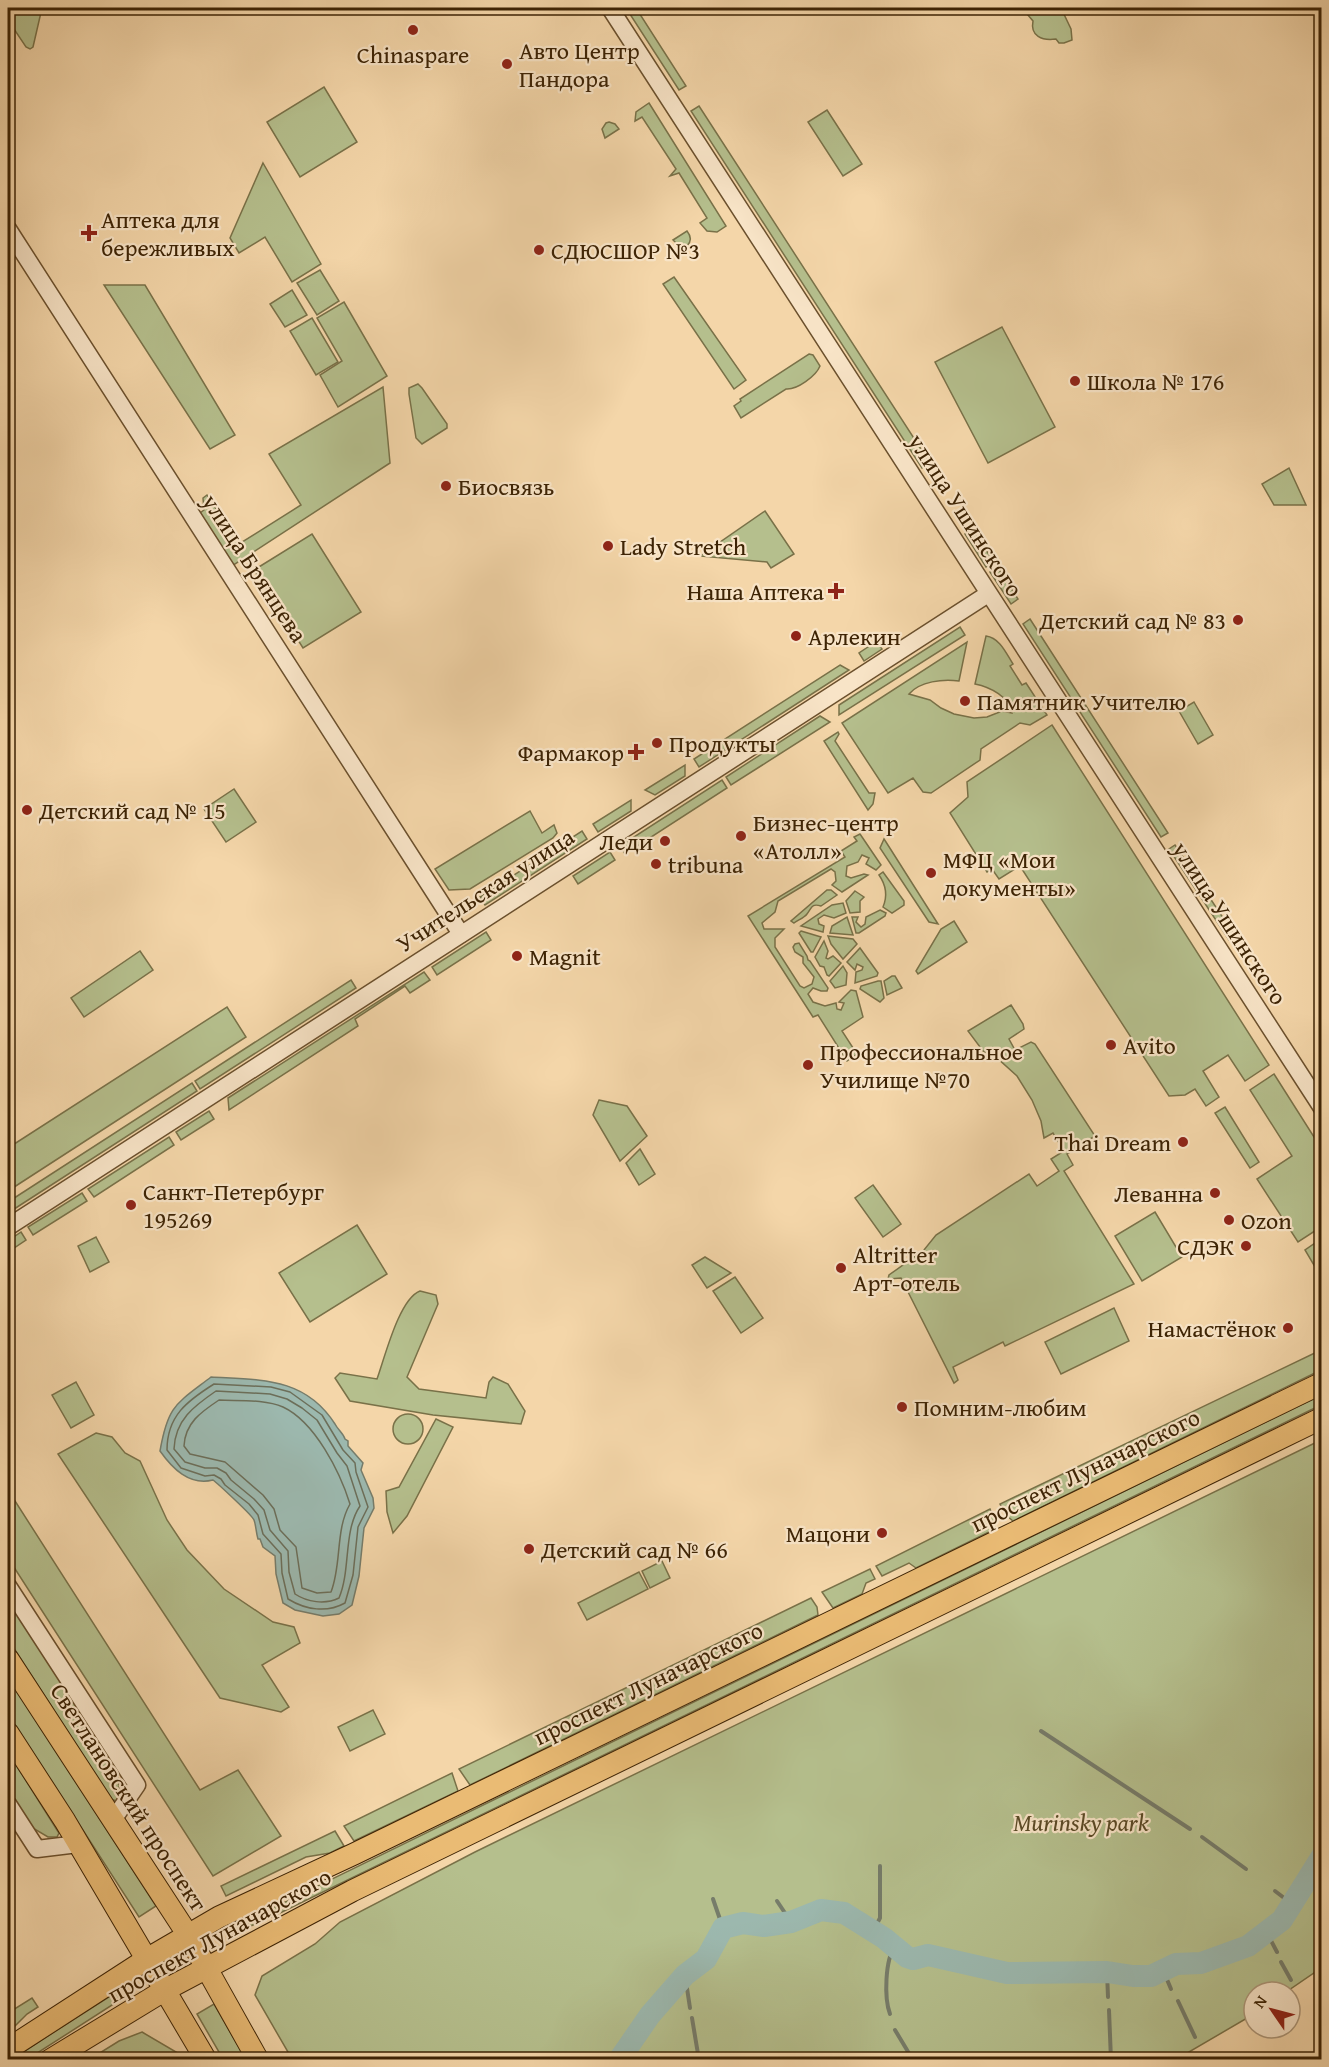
<svg xmlns="http://www.w3.org/2000/svg" width="1329" height="2067" font-family="'Gentium Book Plus',serif">
<style>
.green{fill:#b5bf8d;stroke:#797148;stroke-width:1.5}
.water{fill:#9cb8ae;stroke:#767c6a;stroke-width:1.5}
.lines{fill:none;stroke-linecap:round;stroke-linejoin:round}
.shore{stroke:#6c6e59;stroke-width:1.5}
.stream{stroke:#767c6a;stroke-width:4}
.river{stroke:#9cb8ae;stroke-width:22}
.minor-casing{stroke:#6b502d;stroke-width:19}
.major-casing{stroke:#3d2304;stroke-width:23}
.minor{stroke:#f8e4c7;stroke-width:16}
.major{stroke:#eabb74;stroke-width:21}
.poi-dot{fill:#8f2418;stroke:#f8e4c7;stroke-width:2}
.labels{text-anchor:middle;dominant-baseline:central;stroke-width:4.5;stroke-linejoin:round;paint-order:stroke}
.poi-label{font-size:24px;fill:#3d2304;stroke:#f8e4c7;text-anchor:start}
.street-label{font-size:24px;fill:#3d2304;stroke:#f8e4c7}
.park-label{font-size:24px;font-style:italic;fill:#5b4a26;stroke:#f8e4c7}
</style>
<rect width="100%" height="100%" fill="#f4d6a9"/>
<filter id="stains"><feTurbulence type="fractalNoise" baseFrequency=".00333" numOctaves="4"/><feColorMatrix values="0 0 0 0 .2 0 0 0 0 .09 0 0 0 0 .02 0 0 0 .5 -.17"/></filter>
<radialGradient id="worn" r=".72"><stop offset=".6" stop-color="#630" stop-opacity="0"/><stop offset="1" stop-color="#630" stop-opacity=".3"/></radialGradient>
<g class="green">
<path d="M 8,8 L 42,8 L 33,47 L 30,49 L 26,47 L 8,20 Z"/>
<path d="M 626,8 L 636,8 L 686,86 L 679,90 Z"/>
<path d="M 1022,8 L 1061,8 L 1071,29 L 1072,40 L 1064,43 L 1059,43 L 1056,39 C 1042,41 1030,36 1033,21 Z"/>
<path d="M 324,87 L 357,142 L 300,177 L 267,122 Z"/>
<path d="M 649,103 L 726,226 L 717,232 L 707,231 L 700,223 L 707,218 L 679,173 L 670,176 L 676,169 L 642,117 L 635,121 L 636,112 Z"/>
<path d="M 699,106 L 930,463 L 922,468 L 691,111 Z"/>
<path d="M 827,110 L 862,164 L 843,176 L 808,122 Z"/>
<path d="M 609,122 L 615,124 L 619,129 L 605,138 L 602,129 L 606,123 Z"/>
<path d="M 263,163 L 321,264 L 292,282 L 265,237 L 239,253 L 230,238 Z"/>
<path d="M 687,231 C 691,236 692,241 687,246 L 680,247 L 673,240 Z"/>
<path d="M 320,270 L 339,301 L 317,315 L 297,283 Z"/>
<path d="M 674,277 L 746,380 L 734,389 L 663,284 Z"/>
<path d="M 104,285 L 145,285 L 235,435 L 210,449 Z"/>
<path d="M 292,290 L 307,315 L 285,327 L 270,304 Z"/>
<path d="M 344,302 L 387,376 L 338,407 L 320,375 L 342,361 L 317,318 Z"/>
<path d="M 312,318 L 338,362 L 316,375 L 290,331 Z"/>
<path d="M 1002,327 L 1055,427 L 988,463 L 935,362 Z"/>
<path d="M 809,354 L 813,355 L 820,366 C 816,376 797,390 786,389 L 741,418 L 734,406 L 741,401 L 740,399 Z"/>
<path d="M 418,384 L 422,388 L 447,424 L 447,428 L 422,444 L 416,438 L 409,394 L 409,388 Z"/>
<path d="M 383,387 L 390,463 L 232,566 L 200,513 L 204,510 L 203,498 L 207,495 L 239,544 L 301,505 L 269,454 Z"/>
<path d="M 1289,468 L 1306,505 L 1274,505 L 1262,484 Z"/>
<path d="M 765,511 L 794,554 L 771,568 L 767,562 L 700,556 Z"/>
<path d="M 972,529 L 994,562 L 986,567 L 965,534 Z"/>
<path d="M 312,534 L 361,612 L 303,648 L 254,570 Z"/>
<path d="M 998,568 L 1018,599 L 1011,604 L 990,572 Z"/>
<path d="M 1030,619 L 1168,833 L 1161,837 L 1023,624 Z"/>
<path d="M 960,627 L 965,635 L 839,715 L 839,705 Z"/>
<path d="M 986,636 C 1000,638 1006,653 1013,664 L 1010,666 L 1022,685 L 1026,683 L 1047,715 L 1030,725 L 1020,723 L 981,749 L 980,760 L 931,793 L 923,792 L 913,778 L 888,793 L 842,723 L 967,642 L 959,681 C 943,679 920,681 909,694 L 930,700 L 941,708 L 954,714 L 974,718 L 987,717 L 1002,711 L 1012,713 C 1010,697 990,687 975,684 Z"/>
<path d="M 877,641 L 882,649 L 864,661 L 859,653 Z"/>
<path d="M 840,665 L 849,670 L 699,767 L 694,759 Z"/>
<path d="M 1194,702 L 1213,735 L 1198,744 L 1179,711 Z"/>
<path d="M 820,716 L 830,722 L 731,785 L 726,777 Z"/>
<path d="M 1052,725 L 1269,1065 L 1245,1081 L 1228,1055 L 1203,1071 L 1219,1097 L 1206,1106 L 1195,1089 L 1185,1095 L 1169,1096 L 1020,866 L 999,879 L 992,869 L 987,872 L 950,813 L 968,797 L 967,782 Z"/>
<path d="M 838,732 L 839,734 L 835,741 L 869,793 L 875,793 L 873,804 L 868,810 L 824,741 Z"/>
<path d="M 685,765 L 685,776 L 655,795 L 645,790 Z"/>
<path d="M 722,780 L 727,788 L 625,854 L 620,846 Z"/>
<path d="M 234,789 L 256,822 L 226,842 L 204,809 Z"/>
<path d="M 631,800 L 631,811 L 598,832 L 593,824 Z"/>
<path d="M 530,811 L 542,833 L 554,825 L 557,833 L 553,838 L 470,889 L 449,890 L 435,869 Z"/>
<path d="M 582,831 L 587,839 L 485,905 L 480,897 Z"/>
<path d="M 860,834 L 881,865 L 876,870 L 866,864 L 869,858 L 862,855 L 858,862 L 847,866 L 846,876 L 851,878 L 864,874 L 868,875 L 842,892 L 832,885 L 836,881 L 835,872 L 831,869 L 778,901 L 775,912 L 762,923 L 764,929 L 784,929 L 775,938 L 775,947 L 800,986 L 804,988 L 812,984 L 814,977 L 803,963 L 803,957 L 795,952 L 793,947 L 795,944 L 799,943 L 807,956 L 808,960 L 810,961 L 828,988 L 827,991 L 821,991 L 813,988 L 808,994 L 813,1002 L 825,1006 L 836,1003 L 837,1009 L 841,1010 L 844,1003 L 839,1002 L 851,990 L 856,991 L 863,1017 L 842,1031 L 857,1054 L 847,1061 L 818,1015 L 813,1017 L 748,916 L 845,857 L 841,851 L 857,841 L 854,837 Z"/>
<path d="M 884,839 L 886,842 L 938,924 L 929,922 L 880,848 Z"/>
<path d="M 1175,845 L 1235,936 L 1229,940 L 1169,849 Z"/>
<path d="M 610,852 L 615,860 L 578,884 L 573,876 Z"/>
<path d="M 883,872 L 904,901 L 904,905 L 892,913 L 883,907 C 888,895 886,885 879,875 Z"/>
<path d="M 827,890 L 831,890 L 837,895 L 821,906 C 811,903 812,908 807,914 C 804,918 798,920 794,923 L 791,921 Z"/>
<path d="M 855,891 L 864,897 L 860,901 L 860,912 L 850,913 L 846,901 Z"/>
<path d="M 843,903 L 846,913 L 834,918 L 824,915 L 818,919 L 819,924 L 824,926 L 823,932 L 801,926 L 832,905 Z"/>
<path d="M 880,910 L 886,913 L 885,916 L 859,933 L 856,933 L 852,917 L 858,917 L 856,922 L 861,927 L 865,924 L 866,917 Z"/>
<path d="M 847,917 L 853,935 L 830,933 L 832,926 Z"/>
<path d="M 954,921 L 967,942 L 918,974 L 916,971 L 941,929 Z"/>
<path d="M 801,931 L 821,937 L 813,952 L 811,952 L 799,933 Z"/>
<path d="M 486,932 L 491,940 L 437,975 L 432,967 Z"/>
<path d="M 828,936 L 853,939 L 857,944 L 843,959 L 831,944 Z"/>
<path d="M 824,941 L 828,951 L 826,958 L 828,959 L 833,956 L 841,963 L 829,976 L 827,975 L 824,967 L 820,966 L 815,957 Z"/>
<path d="M 860,948 L 878,973 L 877,976 L 855,983 L 856,972 L 862,970 L 863,967 L 857,964 L 855,970 L 847,962 Z"/>
<path d="M 140,951 L 153,970 L 84,1017 L 71,998 Z"/>
<path d="M 843,966 L 847,973 L 846,985 L 835,988 L 830,981 Z"/>
<path d="M 424,972 L 430,980 L 410,993 L 405,986 L 355,1019 L 358,1026 L 229,1110 L 228,1098 Z"/>
<path d="M 892,976 L 895,976 L 902,988 L 887,995 L 884,981 Z"/>
<path d="M 351,980 L 356,988 L 200,1089 L 195,1081 Z"/>
<path d="M 878,981 L 881,981 L 884,998 L 880,1002 L 860,989 L 861,986 Z"/>
<path d="M 1011,1005 L 1023,1024 L 1024,1029 L 1009,1039 L 1015,1050 L 1031,1042 L 1035,1044 L 1095,1136 L 1067,1154 L 1073,1165 L 1064,1171 L 1134,1284 L 1005,1346 L 1003,1342 L 953,1367 L 958,1380 L 954,1383 L 901,1278 L 888,1279 L 889,1275 L 924,1250 L 936,1235 L 1029,1174 L 1037,1186 L 1059,1171 L 1051,1159 L 1064,1151 L 1053,1133 L 1044,1138 L 1041,1121 L 1032,1100 L 1017,1076 L 997,1058 L 983,1051 L 968,1031 Z"/>
<path d="M 227,1007 L 246,1037 L 8,1191 L 8,1148 Z"/>
<path d="M 1274,1074 L 1321,1148 L 1321,1227 L 1298,1242 L 1257,1179 L 1292,1156 L 1250,1090 Z"/>
<path d="M 192,1083 L 197,1091 L 8,1213 L 8,1202 Z"/>
<path d="M 599,1100 L 627,1106 L 647,1136 L 620,1161 L 593,1115 Z"/>
<path d="M 1225,1107 L 1259,1162 L 1250,1168 L 1215,1113 Z"/>
<path d="M 209,1111 L 214,1119 L 181,1140 L 176,1132 Z"/>
<path d="M 169,1137 L 174,1145 L 94,1197 L 88,1189 Z"/>
<path d="M 640,1149 L 655,1174 L 639,1185 L 626,1163 Z"/>
<path d="M 873,1185 L 901,1224 L 883,1237 L 855,1198 Z"/>
<path d="M 82,1193 L 87,1201 L 33,1235 L 28,1227 Z"/>
<path d="M 1155,1212 L 1182,1257 L 1142,1281 L 1115,1236 Z"/>
<path d="M 357,1225 L 387,1274 L 310,1322 L 279,1273 Z"/>
<path d="M 21,1232 L 26,1240 L 8,1252 L 8,1241 Z"/>
<path d="M 96,1237 L 109,1262 L 90,1272 L 78,1246 Z"/>
<path d="M 1321,1239 L 1321,1277 L 1305,1250 Z"/>
<path d="M 705,1257 L 731,1273 L 707,1288 L 692,1265 Z"/>
<path d="M 735,1277 L 763,1318 L 741,1333 L 713,1291 Z"/>
<path d="M 420,1291 L 436,1295 L 438,1304 L 407,1377 L 419,1389 L 486,1398 L 489,1382 L 493,1377 L 508,1384 L 525,1411 L 521,1424 L 433,1415 L 350,1401 L 335,1378 L 340,1373 L 377,1379 C 385,1357 399,1299 420,1291 Z"/>
<path d="M 1114,1308 L 1129,1341 L 1061,1374 L 1045,1342 Z"/>
<path d="M 1321,1350 L 1321,1370 L 1013,1521 L 1006,1515 L 1000,1504 Z"/>
<path d="M 76,1382 L 94,1415 L 71,1428 L 52,1395 Z"/>
<path d="M 1321,1395 L 1321,1405 L 282,1912 L 233,1934 L 230,1929 Z"/>
<circle cx="408" cy="1429" r="15"/>
<path d="M 436,1419 L 453,1427 L 407,1516 L 393,1533 L 387,1512 L 386,1491 L 399,1487 Z"/>
<path d="M 96,1433 L 112,1437 L 125,1453 L 140,1461 L 167,1520 L 187,1550 L 224,1589 L 273,1622 L 294,1627 L 300,1643 L 262,1665 L 289,1707 L 281,1712 L 220,1698 L 58,1454 Z"/>
<path d="M 1321,1440 L 1321,1968 L 1286,1992 L 1254,1992 L 1254,2014 L 1177,2059 L 292,2059 L 255,1995 L 262,1976 L 315,1944 L 340,1922 L 475,1852 Z"/>
<path d="M 8,1490 L 200,1790 L 238,1770 L 281,1836 L 213,1876 L 8,1558 Z"/>
<path d="M 990,1509 L 994,1519 L 995,1529 L 916,1568 L 909,1563 L 882,1576 L 876,1566 Z"/>
<path d="M 662,1561 L 670,1578 L 650,1588 L 642,1571 Z"/>
<path d="M 870,1569 L 875,1579 L 866,1583 L 862,1594 L 833,1608 L 822,1592 Z"/>
<path d="M 639,1572 L 648,1589 L 587,1620 L 578,1603 Z"/>
<path d="M 8,1598 L 108,1753 C 115,1766 124,1788 116,1801 L 111,1799 L 8,1639 Z"/>
<path d="M 811,1598 L 817,1607 L 818,1615 L 470,1785 L 459,1769 Z"/>
<path d="M 8,1677 L 156,1906 L 139,1917 L 8,1714 Z"/>
<path d="M 373,1710 L 385,1734 L 350,1751 L 338,1727 Z"/>
<path d="M 8,1752 L 57,1830 L 59,1833 L 57,1837 L 48,1837 L 31,1827 L 8,1792 Z"/>
<path d="M 452,1773 L 458,1791 L 354,1841 L 344,1826 Z"/>
<path d="M 335,1831 L 344,1846 L 330,1853 L 306,1857 L 226,1896 L 221,1886 Z"/>
<path d="M 118,1991 L 123,1998 L 28,2059 L 12,2059 Z"/>
<path d="M 32,1998 L 38,2007 L 27,2014 L 15,2026 L 8,2013 Z"/>
<path d="M 214,2004 L 246,2059 L 223,2059 L 197,2014 Z"/>
<path d="M 142,2032 L 188,2059 L 90,2059 L 119,2041 Z"/>
</g>
<path class="water" d="M 211,1377 C 261,1380 305,1377 335,1424 C 338,1430 343,1433 345,1439 L 348,1441 L 348,1446 L 363,1463 L 361,1470 L 373,1498 L 374,1508 L 364,1528 L 359,1576 L 352,1605 L 339,1614 L 323,1616 L 295,1610 L 283,1603 L 276,1574 L 275,1556 L 263,1547 L 260,1539 L 258,1539 C 256,1533 256,1525 254,1520 C 252,1515 217,1483 213,1480 C 189,1486 172,1468 160,1451 C 168,1405 176,1404 211,1377 Z"/>
<g class="lines">
<g class="shore">
<path d="M 214,1384 L 271,1387 L 290,1392 L 322,1415 L 343,1450 L 355,1463 L 356,1472 L 368,1507 L 358,1527 L 353,1575 L 345,1603 C 327,1613 306,1610 288,1599 L 282,1573 L 281,1554 L 263,1534 L 258,1515 L 249,1504 L 225,1485 L 221,1479 L 214,1475 L 205,1476 L 181,1468 L 167,1450 C 167,1416 187,1401 214,1384 Z"/>
<path d="M 216,1391 L 270,1394 L 287,1399 L 302,1408 L 317,1420 L 337,1453 L 347,1466 L 360,1506 C 343,1531 351,1570 339,1598 C 325,1605 307,1602 295,1594 L 289,1572 L 288,1551 L 270,1530 L 264,1510 L 254,1499 L 231,1480 L 226,1473 L 217,1468 L 205,1468 L 185,1462 L 174,1449 C 175,1420 194,1406 216,1391 Z"/>
<path d="M 219,1400 C 239,1401 265,1399 283,1407 C 315,1422 340,1472 350,1504 C 335,1530 342,1564 331,1592 L 317,1593 L 302,1588 L 296,1547 L 280,1530 L 274,1509 L 263,1495 L 225,1462 L 190,1454 L 184,1446 C 185,1423 201,1412 219,1400 Z"/>
</g>
<g class="stream">
<path d="M 1041,1731 L 1190,1829"/>
<path d="M 1202,1837 L 1246,1869"/>
<path d="M 1317,1864 L 1322,1867"/>
<path d="M 1275,1891 L 1292,1904"/>
<path d="M 713,1899 L 723,1928"/>
<path d="M 777,1901 L 791,1922"/>
<path d="M 873,1931 L 880,1918 L 880,1866"/>
<path d="M 1267,1933 L 1277,1952"/>
<path d="M 1281,1962 L 1291,1980"/>
<path d="M 1163,1970 L 1171,1989"/>
<path d="M 1107,1972 L 1108,1997"/>
<path d="M 685,1975 L 690,2008"/>
<path d="M 1178,2001 L 1195,2037"/>
<path d="M 1109,2010 L 1111,2060"/>
<path d="M 890,2014 C 884,1998 885,1960 895,1946"/>
<path d="M 692,2018 L 699,2060"/>
<path d="M 895,2030 L 913,2060"/>
</g>
<path class="river" d="M 619,2060 L 650,2015 L 685,1975 L 706,1959 L 723,1928 L 743,1923 L 764,1926 L 791,1922 L 821,1910 L 844,1913 L 884,1938 L 907,1957 L 913,1959 L 928,1955 L 1007,1973 L 1107,1972 L 1133,1976 L 1151,1976 L 1176,1964 L 1201,1963 L 1248,1946 L 1282,1920 L 1322,1856"/>
<defs>
<g id="minor">
<path d="M 610,8 L 1322,1108"/>
<path d="M 8,229 L 461,934"/>
<path d="M 8,1227 L 988,594"/>
<path d="M 8,1586 L 137,1785 L 113,1820"/>
<path d="M 8,1804 L 37,1849 L 78,1844"/>
</g>
<g id="major">
<path d="M 8,1659 L 188,1935 L 258,2060"/>
<path d="M 8,1733 L 65,1821 L 206,2060"/>
<path d="M 8,2049 L 147,1959 L 219,1917 L 354,1854 L 1322,1383"/>
<path d="M 50,2060 L 165,1990 L 352,1891 L 1322,1418"/>
</g>
</defs>
<use href="#minor" class="minor-casing"/>
<use href="#major" class="major-casing"/>
<use href="#minor" class="minor"/>
<use href="#major" class="major"/>
</g>
<g class="poi-dot">
<circle cx="413" cy="30" r="6"/>
<circle cx="507" cy="64" r="6"/>
<path d="M86 224h6v6h6v6h-6v6h-6v-6h-6v-6h6z"/>
<circle cx="539" cy="250" r="6"/>
<circle cx="1075" cy="381" r="6"/>
<circle cx="446" cy="486" r="6"/>
<circle cx="608" cy="546" r="6"/>
<path d="M833 582h6v6h6v6h-6v6h-6v-6h-6v-6h6z"/>
<circle cx="1238" cy="620" r="6"/>
<circle cx="796" cy="636" r="6"/>
<circle cx="965" cy="701" r="6"/>
<circle cx="657" cy="743" r="6"/>
<path d="M633 743h6v6h6v6h-6v6h-6v-6h-6v-6h6z"/>
<circle cx="27" cy="810" r="6"/>
<circle cx="741" cy="836" r="6"/>
<circle cx="665" cy="841" r="6"/>
<circle cx="656" cy="864" r="6"/>
<circle cx="931" cy="873" r="6"/>
<circle cx="517" cy="956" r="6"/>
<circle cx="1111" cy="1045" r="6"/>
<circle cx="808" cy="1065" r="6"/>
<circle cx="1183" cy="1142" r="6"/>
<circle cx="1215" cy="1193" r="6"/>
<circle cx="131" cy="1205" r="6"/>
<circle cx="1229" cy="1220" r="6"/>
<circle cx="1246" cy="1246" r="6"/>
<circle cx="841" cy="1268" r="6"/>
<circle cx="1288" cy="1328" r="6"/>
<circle cx="902" cy="1407" r="6"/>
<circle cx="882" cy="1533" r="6"/>
<circle cx="529" cy="1549" r="6"/>
</g>
<g class="labels">
<g class="poi-label">
<text x="519" y="50">Авто Центр<tspan x="519" dy="28">Пандора</tspan></text>
<text x="413" y="54" text-anchor="middle">Chinaspare</text>
<text x="101" y="219">Аптека для<tspan x="101" dy="28">бережливых</tspan></text>
<text x="551" y="250">СДЮСШОР №3</text>
<text x="1087" y="381">Школа № 176</text>
<text x="458" y="486">Биосвязь</text>
<text x="620" y="546">Lady Stretch</text>
<text x="824" y="591" text-anchor="end">Наша Аптека</text>
<text x="1226" y="620" text-anchor="end">Детский сад № 83</text>
<text x="808" y="636">Арлекин</text>
<text x="977" y="701">Памятник Учителю</text>
<text x="669" y="743">Продукты</text>
<text x="624" y="752" text-anchor="end">Фармакор</text>
<text x="39" y="810">Детский сад № 15</text>
<text x="753" y="822">Бизнес-центр<tspan x="753" dy="28">«Атолл»</tspan></text>
<text x="653" y="841" text-anchor="end">Леди</text>
<text x="943" y="859">МФЦ «Мои<tspan x="943" dy="28">документы»</tspan></text>
<text x="668" y="864">tribuna</text>
<text x="529" y="956">Magnit</text>
<text x="1123" y="1045">Avito</text>
<text x="820" y="1051">Профессиональное<tspan x="820" dy="28">Училище №70</tspan></text>
<text x="1171" y="1142" text-anchor="end">Thai Dream</text>
<text x="143" y="1191">Санкт-Петербург<tspan x="143" dy="28">195269</tspan></text>
<text x="1203" y="1193" text-anchor="end">Леванна</text>
<text x="1241" y="1220">Ozon</text>
<text x="1234" y="1246" text-anchor="end">СДЭК</text>
<text x="853" y="1254">Altritter<tspan x="853" dy="28">Арт-отель</tspan></text>
<text x="1276" y="1328" text-anchor="end">Намастёнок</text>
<text x="914" y="1407">Помним-любим</text>
<text x="870" y="1533" text-anchor="end">Мацони</text>
<text x="541" y="1549">Детский сад № 66</text>
</g>
<g class="street-label">
<text transform="translate(966 515) rotate(57)">улица Ушинского</text>
<text transform="translate(255 568) rotate(57)">улица Брянцева</text>
<text transform="translate(485 890) rotate(-33)">Учительская улица</text>
<text transform="translate(1230 923) rotate(57)">улица Ушинского</text>
<text transform="translate(1085 1470) rotate(-26)">проспект Луначарского</text>
<text transform="translate(648 1683) rotate(-26)">проспект Луначарского</text>
<text transform="translate(129 1797) rotate(57)">Светлановский проспект</text>
<text transform="translate(219 1935) rotate(-29)">проспект Луначарского</text>
</g>
<g class="park-label">
<text x="1081" y="1822">Murinsky park</text>
</g>
</g>
<rect width="1329" height="2067" fill="none" stroke="#f4d6a9" stroke-width="30"/>
<rect x="9" y="9" width="1311" height="2049" fill="none" stroke="#3d2304" stroke-width="3"/>
<rect x="15" y="15" width="1299" height="2037" fill="none" stroke="#3d2304" stroke-width="1.5"/>
<g transform="translate(1272 2010) rotate(305)"><circle r="28" fill="#f8e4c7" stroke="#ad9779" stroke-width="1.5"/>
<path d="M0-4.5L10 22L0 15L-10 22Z" fill="#8f2418"/>
<text y="-9" font-size="16" font-weight="bold" text-anchor="middle" fill="#3d2304">N</text>
</g>
<rect width="100%" height="100%" filter="url(#stains)"/>
<rect width="100%" height="100%" fill="url(#worn)"/>
</svg>
